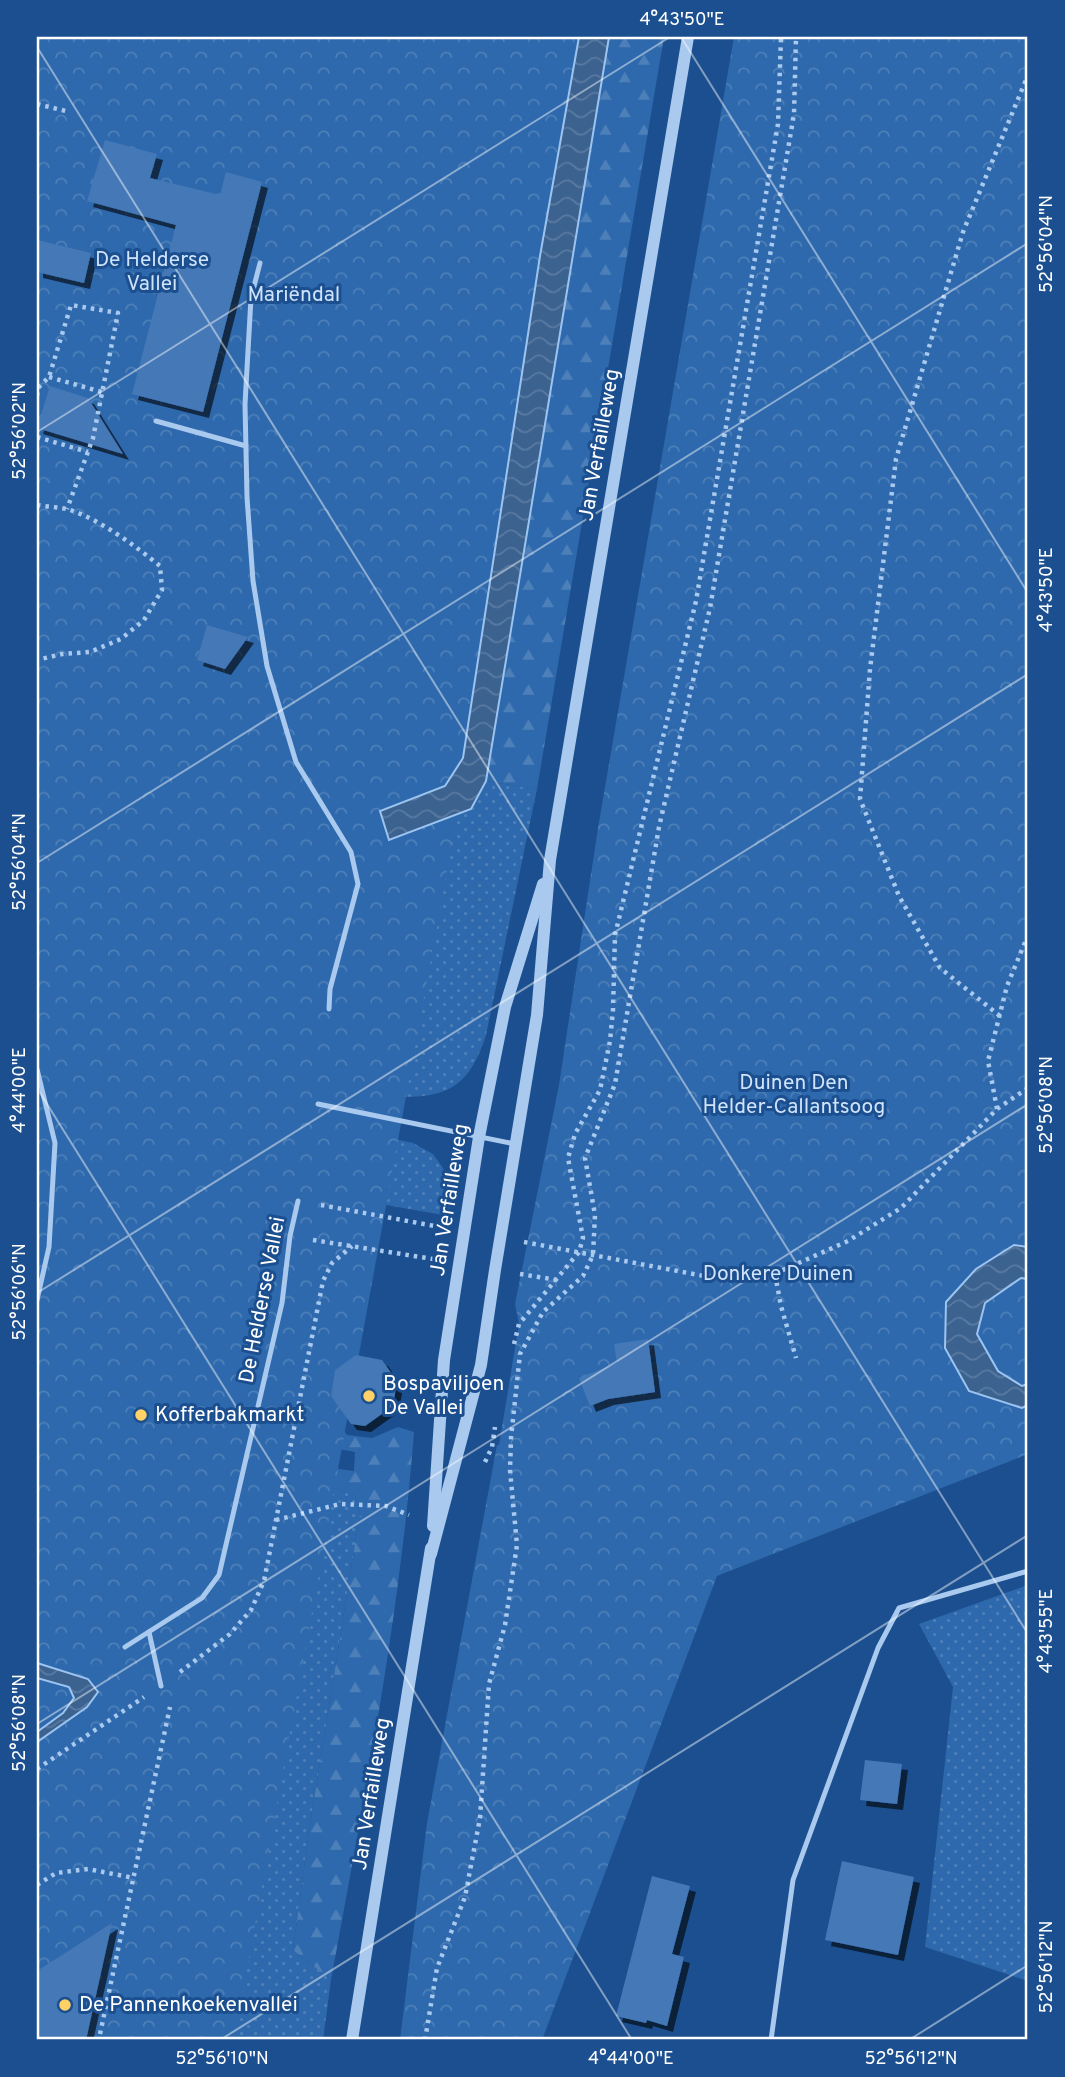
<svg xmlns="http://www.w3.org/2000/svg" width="1065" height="2077" font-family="Overpass,sans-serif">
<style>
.grass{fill:url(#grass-dots)}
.forest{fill:url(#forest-firs)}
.park{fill:url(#park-crowns)}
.water{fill:url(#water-waves);stroke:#9cc4f0;stroke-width:2}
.building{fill:#4478b7;filter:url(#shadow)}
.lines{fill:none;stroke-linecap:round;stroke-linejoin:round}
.path{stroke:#a9c9ee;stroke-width:4.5;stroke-dasharray:3.5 5;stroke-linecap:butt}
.service{stroke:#a9c9ee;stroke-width:5}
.tertiary{stroke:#a9c9ee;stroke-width:12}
.ticks{fill:none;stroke:#fff;stroke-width:2;stroke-opacity:0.45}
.poi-dot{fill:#ffd166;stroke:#1b4f8f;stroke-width:2.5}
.labels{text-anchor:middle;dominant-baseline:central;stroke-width:6;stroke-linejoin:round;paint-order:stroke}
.park-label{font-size:21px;fill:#cfe3fa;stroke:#1b4f8f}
.street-label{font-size:21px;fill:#fff;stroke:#1b4f8f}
.poi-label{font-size:21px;fill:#fff;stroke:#1b4f8f;text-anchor:start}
.neatline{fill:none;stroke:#fff;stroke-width:2.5}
.ticks-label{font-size:18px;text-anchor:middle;fill:#fff}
</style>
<defs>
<pattern id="grass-dots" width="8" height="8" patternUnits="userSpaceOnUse" patternTransform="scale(1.75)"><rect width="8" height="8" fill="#2e69ad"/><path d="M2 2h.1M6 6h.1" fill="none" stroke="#4d80b9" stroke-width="1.8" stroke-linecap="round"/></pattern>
<pattern id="forest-firs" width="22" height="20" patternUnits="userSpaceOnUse" patternTransform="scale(1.75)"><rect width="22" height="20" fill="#2e69ad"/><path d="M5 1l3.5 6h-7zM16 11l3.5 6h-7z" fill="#4d80b9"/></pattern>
<pattern id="park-crowns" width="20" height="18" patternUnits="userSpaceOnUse" patternTransform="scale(1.75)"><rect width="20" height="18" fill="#2e69ad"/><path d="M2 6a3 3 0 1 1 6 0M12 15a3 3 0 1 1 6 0" fill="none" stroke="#4d80b9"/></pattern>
<pattern id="water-waves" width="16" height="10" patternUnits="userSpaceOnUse" patternTransform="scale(1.75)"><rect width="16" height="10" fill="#3c6290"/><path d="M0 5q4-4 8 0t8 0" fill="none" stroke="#597aa1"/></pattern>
<filter id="shadow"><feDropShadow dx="6" dy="6" stdDeviation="0" flood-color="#0009"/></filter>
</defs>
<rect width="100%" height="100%" fill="#1b4f8f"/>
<g class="grass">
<path d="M 486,781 L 537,789 L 486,1035 C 471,1081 453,1097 404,1097 L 441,819 L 471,809 Z"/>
<path d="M 381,1136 L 413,1143 L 433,1154 L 443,1168 L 452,1192 L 449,1216 L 317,1193 Z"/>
<path d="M 324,1484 L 355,1496 L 360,1513 L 309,1831 L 293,1950 L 331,1980 L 323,2040 L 104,2040 Z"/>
<path d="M 1028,1585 L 1028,1981 L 925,1947 L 953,1687 L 919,1624 Z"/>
</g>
<g class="forest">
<path d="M 609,37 L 664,37 L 537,789 L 486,781 Z"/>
<path d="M 338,1421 L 347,1435 L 372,1438 L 398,1427 L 414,1432 C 400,1616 364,1799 331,1980 L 293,1950 L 309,1831 L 360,1513 L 355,1496 L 324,1484 L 309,1465 L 354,1471 L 355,1452 L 316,1445 Z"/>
</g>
<g class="park">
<path d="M 37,37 L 599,37 L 234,2040 L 37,2040 Z"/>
<path d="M 734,37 L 1028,37 L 1028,1454 L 717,1576 L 542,2040 L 400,2040 L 427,1823 L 497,1445 L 499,1445 L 519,1324 L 515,1304 L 559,1085 L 598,828 Z"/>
</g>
<g class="water">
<path d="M 579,37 L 609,37 L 486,781 L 471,809 L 389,840 L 380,811 L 445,786 L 463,758 L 540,256 Z"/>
<path d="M 1014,1245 L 1028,1247 L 1028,1279 L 1021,1278 L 985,1303 L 977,1334 L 998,1371 L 1022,1386 L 1028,1384 L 1028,1405 L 1022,1408 L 969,1391 L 945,1348 L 946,1302 L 976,1269 Z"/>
<path d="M 37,1663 L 88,1679 L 98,1692 L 87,1707 L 37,1742 L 37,1732 L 63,1713 L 74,1698 L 69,1687 L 37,1678 Z"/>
</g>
<g class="building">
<path d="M 105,140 L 157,154 L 150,178 L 220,195 L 226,172 L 262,182 L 203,412 L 132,394 L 176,225 L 87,201 Z"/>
<path d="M 37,240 L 91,253 L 84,283 L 37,272 Z"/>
<path d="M 50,386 L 88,398 L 123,454 L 37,428 Z"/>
<path d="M 207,625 L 248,637 L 225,669 L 197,660 Z"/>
<path d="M 648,1339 L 655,1392 L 608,1399 L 590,1406 L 579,1378 L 617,1363 L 614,1344 Z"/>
<path d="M 356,1355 L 382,1360 L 397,1381 L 393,1406 L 365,1426 L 351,1424 L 331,1396 L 335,1370 Z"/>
<path d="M 865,1760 L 902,1764 L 897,1804 L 860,1800 Z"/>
<path d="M 842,1861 L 914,1877 L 898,1955 L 825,1940 Z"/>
<path d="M 652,1876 L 690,1886 L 672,1954 L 684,1957 L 667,2026 L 647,2020 L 646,2023 L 616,2016 Z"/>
<path d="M 112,1923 L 86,2040 L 37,2040 L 37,1971 Z"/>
</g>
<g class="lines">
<g class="path">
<path d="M 37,104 L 70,112"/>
<path d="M 49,377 L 102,392"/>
<path d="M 37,396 L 38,388 L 49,377 L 71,305 L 118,313 L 93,438 L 67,509"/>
<path d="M 37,437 L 88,452"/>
<path d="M 37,505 C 48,507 60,507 70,510 C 99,519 137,547 160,566 L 162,590 L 144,620 L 121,639 L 90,652 L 62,654 L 37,660"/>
<path d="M 1000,1016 L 940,968 L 899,896 L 860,799 L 870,669 L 896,459 L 963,232 L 1028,75"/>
<path d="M 997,1109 L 988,1061 L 1007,986 L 1028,935"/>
<path d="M 321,1205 L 440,1227"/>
<path d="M 313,1240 L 433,1259"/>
<path d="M 524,1242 L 704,1276 L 765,1278 L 848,1241 L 901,1208 L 997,1109 L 1028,1088"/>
<path d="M 520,1274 L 557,1280"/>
<path d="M 775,1274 L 781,1306 L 796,1358"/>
<path d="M 514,1344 L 519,1324 L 579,1252 L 583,1238 L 568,1158 L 575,1134 L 600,1090 L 610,1041 L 613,1010 L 615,935 L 696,601 L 778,124 L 781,37"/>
<path d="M 485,1462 L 492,1447 L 495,1427"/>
<path d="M 276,1520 L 340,1504 L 386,1506 L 409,1515"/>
<path d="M 180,1672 L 230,1634 L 251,1610 L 264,1581 L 323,1281 L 332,1263 L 352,1246"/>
<path d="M 37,1769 L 144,1697"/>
<path d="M 37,1885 L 56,1873 L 88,1869 L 134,1878"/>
<path d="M 100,2034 L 170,1707"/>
<path d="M 425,2040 L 437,1968 L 465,1897 L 480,1818 L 489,1684 L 505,1625 L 517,1545 L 510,1470 L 511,1438 L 520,1354 L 543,1312 L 583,1276 L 593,1255 L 595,1215 L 585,1158 L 615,1084 L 659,827 L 710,608 L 794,114 L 796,37"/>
</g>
<g class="service">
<path d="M 260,263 L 251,298 L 245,404 L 247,497 L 253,581 L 267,666 L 296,762 L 351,852 L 358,884 L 330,989 L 329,1009"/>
<path d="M 156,421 L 246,446"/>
<path d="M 37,1069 L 55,1143 L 49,1247 L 37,1300"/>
<path d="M 318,1104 L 515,1144"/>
<path d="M 149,1632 L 161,1686"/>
<path d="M 125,1647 L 202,1598 L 219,1575 L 282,1303 L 290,1236 L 298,1201"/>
<path d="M 771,2040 L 793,1880 L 878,1648 L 899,1608 L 1028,1571"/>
</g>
<g class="tertiary">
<path d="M 433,1526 L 444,1360 L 479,1137 L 505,1007 L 543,884"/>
<path d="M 431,1554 L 481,1365 L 495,1270 L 537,1015 L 550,860 L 688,37"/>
<path d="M 352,2040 L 431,1548"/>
</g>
</g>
<path class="ticks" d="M 681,37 L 1028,593M 37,47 L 1028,1634M 37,432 L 670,37M 37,863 L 1028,243M 37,1088 L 632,2040M 37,1293 L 1028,674M 37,1724 L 1028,1104M 220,2040 L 1028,1535M 909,2040 L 1028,1965"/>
<g class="poi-dot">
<circle cx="369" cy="1396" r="7"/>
<circle cx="141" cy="1415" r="7"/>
<circle cx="65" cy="2005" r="7"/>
</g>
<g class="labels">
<g class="park-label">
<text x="152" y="260">De Helderse<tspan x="152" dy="24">Vallei</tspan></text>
<text x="294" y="295">Mariëndal</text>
<text x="794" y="1083">Duinen Den<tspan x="794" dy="24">Helder-Callantsoog</tspan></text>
<text x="778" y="1274">Donkere Duinen</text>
</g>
<g class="street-label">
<text transform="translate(600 445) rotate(-80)">Jan Verfailleweg</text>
<text transform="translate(450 1200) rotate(-81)">Jan Verfailleweg</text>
<text transform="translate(263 1300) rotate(-79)">De Helderse Vallei</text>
<text transform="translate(372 1794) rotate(-81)">Jan Verfailleweg</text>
</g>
<g class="poi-label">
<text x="383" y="1384">Bospaviljoen<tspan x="383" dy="24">De Vallei</tspan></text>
<text x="155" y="1415">Kofferbakmarkt</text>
<text x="79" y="2005">De Pannenkoekenvallei</text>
</g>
</g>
<rect width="1065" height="2077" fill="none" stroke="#1b4f8f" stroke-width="77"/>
<rect x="38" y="38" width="988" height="2000" class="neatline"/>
<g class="ticks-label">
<text x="682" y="25">4°43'50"E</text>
<text transform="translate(1046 244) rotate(-90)" y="6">52°56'04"N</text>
<text transform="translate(19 431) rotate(-90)" y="6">52°56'02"N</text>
<text transform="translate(1046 590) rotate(-90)" y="6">4°43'50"E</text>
<text transform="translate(19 862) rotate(-90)" y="6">52°56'04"N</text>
<text transform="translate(19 1090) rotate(-90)" y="6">4°44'00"E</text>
<text transform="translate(1046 1105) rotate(-90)" y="6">52°56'08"N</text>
<text transform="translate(19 1292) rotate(-90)" y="6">52°56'06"N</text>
<text transform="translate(1046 1631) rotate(-90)" y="6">4°43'55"E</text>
<text transform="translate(19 1723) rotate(-90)" y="6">52°56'08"N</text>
<text transform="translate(1046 1967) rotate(-90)" y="6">52°56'12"N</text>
<text x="222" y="2064">52°56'10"N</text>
<text x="631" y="2064">4°44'00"E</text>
<text x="911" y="2064">52°56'12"N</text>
</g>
</svg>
